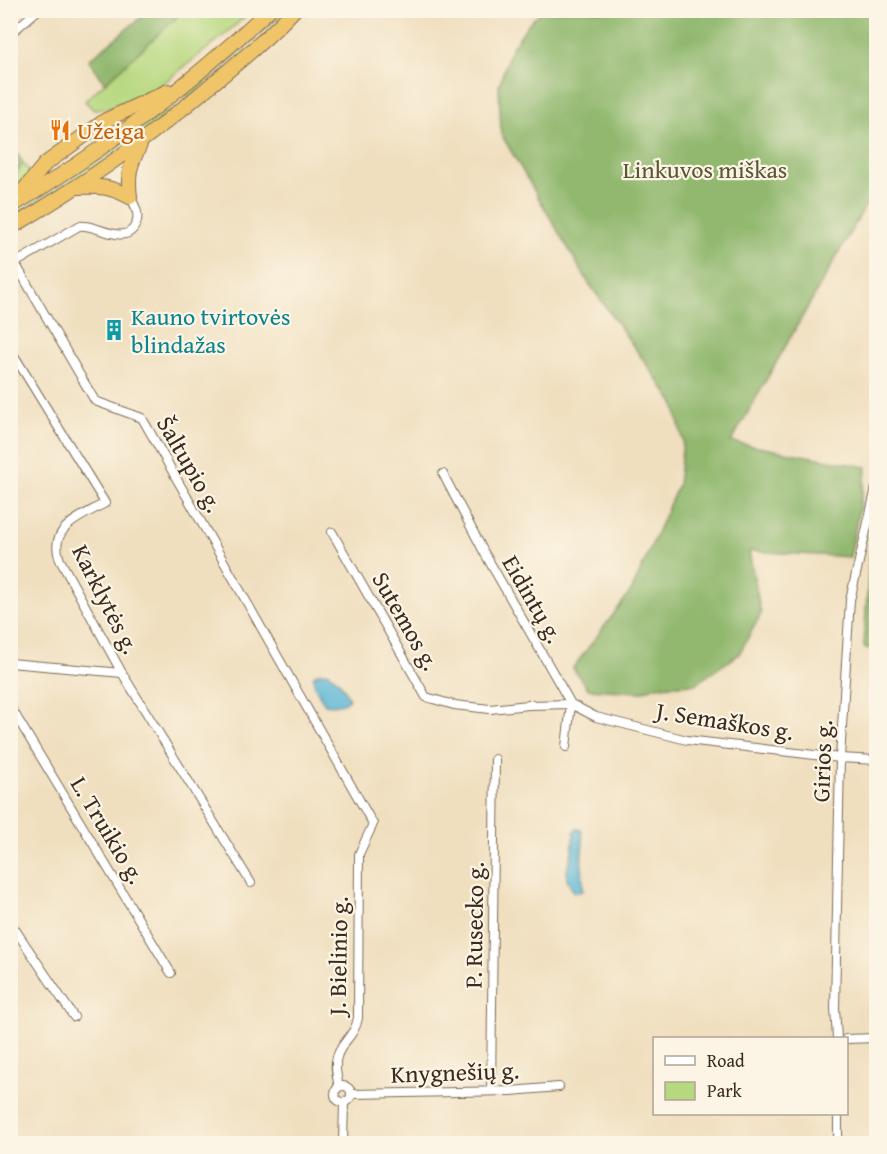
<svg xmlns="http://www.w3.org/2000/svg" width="887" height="1154" font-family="'Gentium Book Plus',serif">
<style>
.green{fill:#b7d87f;stroke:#79814e;stroke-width:1.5}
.forest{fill:#91b86e;stroke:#667146;stroke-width:1.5}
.water{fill:#56b4d4;stroke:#486f79;stroke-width:1.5}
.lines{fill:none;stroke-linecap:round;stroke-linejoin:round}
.minor-casing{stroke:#7a6956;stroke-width:10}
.trunk-casing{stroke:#7a6956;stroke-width:16}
.minor{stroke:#fff;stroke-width:8}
.trunk{stroke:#f0c469;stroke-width:14}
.labels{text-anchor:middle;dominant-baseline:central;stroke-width:4.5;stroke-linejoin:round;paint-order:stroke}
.food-label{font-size:24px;fill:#c56008;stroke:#fcf5e5;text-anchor:start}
.park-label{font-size:24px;fill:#5a5636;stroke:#fcf5e5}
.culture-label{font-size:24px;fill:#0d838f;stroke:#fcf5e5;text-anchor:start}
.street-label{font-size:24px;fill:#3b2a1e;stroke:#fcf5e5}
</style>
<rect width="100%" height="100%" fill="#fcf5e5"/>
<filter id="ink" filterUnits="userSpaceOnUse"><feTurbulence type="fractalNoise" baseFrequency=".0167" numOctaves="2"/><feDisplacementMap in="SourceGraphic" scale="12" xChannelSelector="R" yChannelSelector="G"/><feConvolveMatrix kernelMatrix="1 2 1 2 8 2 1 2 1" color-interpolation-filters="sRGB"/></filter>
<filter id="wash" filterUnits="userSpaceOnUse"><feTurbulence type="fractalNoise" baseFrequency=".008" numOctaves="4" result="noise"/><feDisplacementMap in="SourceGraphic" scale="24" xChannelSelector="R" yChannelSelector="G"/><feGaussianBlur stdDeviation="1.35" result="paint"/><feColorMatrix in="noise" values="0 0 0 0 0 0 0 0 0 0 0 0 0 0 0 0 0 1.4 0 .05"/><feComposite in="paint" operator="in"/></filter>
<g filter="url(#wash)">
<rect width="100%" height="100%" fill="#f0dfbf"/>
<g class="green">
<path d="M 181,11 L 251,11 L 223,36 L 147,96 L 125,106 L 94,110 L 85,101 L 173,20 Z"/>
<path d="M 279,11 L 286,11 L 189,98 L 185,93 Z"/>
<path d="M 167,109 L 170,113 L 51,197 L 11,221 L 11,217 L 49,193 Z"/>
<path d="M 23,163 L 31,173 L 26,180 L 11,192 L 11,181 Z"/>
</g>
<g class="forest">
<path d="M 149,11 L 181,11 L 174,20 L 105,83 L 89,60 Z"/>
<path d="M 542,11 L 876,11 L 876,187 L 731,442 L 867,467 L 850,557 L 749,551 L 761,614 L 739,654 L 695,684 L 656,686 L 641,692 L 588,689 L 573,668 L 632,590 L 678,485 L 683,441 L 674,403 L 588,282 L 501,134 L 499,85 L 511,49 L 529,23 Z"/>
<path d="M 11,144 L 23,163 L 11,181 Z"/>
<path d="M 876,523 L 876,651 L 864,647 L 869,559 Z"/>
</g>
<g class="water">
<path d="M 326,672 C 337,676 345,688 349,699 C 342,705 335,706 325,704 C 320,697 312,684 314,675 L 318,673 Z"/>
<path d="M 577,829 L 581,830 C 586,841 580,853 582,865 C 583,874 583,882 583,891 L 574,893 L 567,879 L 567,870 L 572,852 L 574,832 Z"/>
</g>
</g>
<g filter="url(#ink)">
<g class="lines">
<defs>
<g id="minor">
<path d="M 10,34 L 38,10"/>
<path d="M 130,197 C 135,205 140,214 136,224 C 125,248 96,223 79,226 L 15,263 L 95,401 L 142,418 L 373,824 L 359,854 L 358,1018 C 355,1036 341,1042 337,1057 C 334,1065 337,1078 339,1087"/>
<path d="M 10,349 L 105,503 C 82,517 47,527 60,560 L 122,673 L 251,883"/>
<path d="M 443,474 L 485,554 L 571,704 L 566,747"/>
<path d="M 332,532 L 426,697 L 454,705 L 490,709 L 529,705 L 571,704 L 596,717 L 687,740 L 840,758 L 876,760"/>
<path d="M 10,663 L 122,673"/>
<path d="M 10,706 L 171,973"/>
<path d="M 10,922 L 74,1017"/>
<path d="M 837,1038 L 835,1008 L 840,758 L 850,600 L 876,488"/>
<path d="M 846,1039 L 876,1038"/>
<circle cx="343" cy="1094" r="8"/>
<path d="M 491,1091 L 495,759"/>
<path d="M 352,1094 L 511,1091 L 559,1087"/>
<path d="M 838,1114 L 838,1144"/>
<path d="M 343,1144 L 344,1102"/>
</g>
<g id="trunk">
<path d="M 77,187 C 100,186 110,186 130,197"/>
<path d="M 130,197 C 127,174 130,165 140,145"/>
<path d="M 15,201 L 45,164 L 106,120 L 168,91"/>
<path d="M 10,207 C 104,151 189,85 269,10"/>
<path d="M 10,228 C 82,186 149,138 212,84 C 240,61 269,37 294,10"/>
</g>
</defs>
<use href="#minor" class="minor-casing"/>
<use href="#trunk" class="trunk-casing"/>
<use href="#minor" class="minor"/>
<use href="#trunk" class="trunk"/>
</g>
</g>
<defs>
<symbol id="restaurant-bare" viewBox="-9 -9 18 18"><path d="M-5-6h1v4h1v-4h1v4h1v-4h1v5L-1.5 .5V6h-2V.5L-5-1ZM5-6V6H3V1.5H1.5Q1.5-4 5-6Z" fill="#e8710a" stroke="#fcf5e5" stroke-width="2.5" paint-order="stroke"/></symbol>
<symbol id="building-bare" viewBox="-9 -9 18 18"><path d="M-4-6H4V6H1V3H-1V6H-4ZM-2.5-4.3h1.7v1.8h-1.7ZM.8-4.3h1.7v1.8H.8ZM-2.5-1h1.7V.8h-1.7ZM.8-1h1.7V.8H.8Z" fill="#0f9aa8" stroke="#fcf5e5" stroke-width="2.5" paint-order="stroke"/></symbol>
</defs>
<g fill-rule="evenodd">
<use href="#restaurant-bare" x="45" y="115" width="30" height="30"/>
<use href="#building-bare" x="99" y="315" width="30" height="30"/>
</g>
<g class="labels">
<g class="food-label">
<text x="77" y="130">Užeiga</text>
</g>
<g class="park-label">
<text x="705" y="169">Linkuvos miškas</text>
</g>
<g class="culture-label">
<text x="131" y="316">Kauno tvirtovės<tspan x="131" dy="28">blindažas</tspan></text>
</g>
<g class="street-label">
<text transform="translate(190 464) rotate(60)">Šaltupio g.</text>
<text transform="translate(106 599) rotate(63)">Karklytės g.</text>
<text transform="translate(533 599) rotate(60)">Eidintų g.</text>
<text transform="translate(406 621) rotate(60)">Sutemos g.</text>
<text transform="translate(725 721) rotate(9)">J. Semaškos g.</text>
<text transform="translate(822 761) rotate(-88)">Girios g.</text>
<text transform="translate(108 830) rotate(59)">L. Truikio g.</text>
<text transform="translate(474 925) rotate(-89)">P. Rusecko g.</text>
<text transform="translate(338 956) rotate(-89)">J. Bielinio g.</text>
<text transform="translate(455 1072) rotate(-2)">Knygnešių g.</text>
</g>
</g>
<rect width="887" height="1154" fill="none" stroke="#fcf5e5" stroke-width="36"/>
<rect x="653" y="1037" width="195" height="78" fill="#fcf5e5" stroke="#afa495" stroke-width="1.5"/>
<rect x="665" y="1056" width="30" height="9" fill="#ffffff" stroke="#afa495" stroke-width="1.5"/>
<text x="707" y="1067" font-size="18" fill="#3b2a1e">Road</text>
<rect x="665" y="1082" width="30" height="18" fill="#b7d87f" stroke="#afa495" stroke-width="1.5"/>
<text x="707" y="1097" font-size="18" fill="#3b2a1e">Park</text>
</svg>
